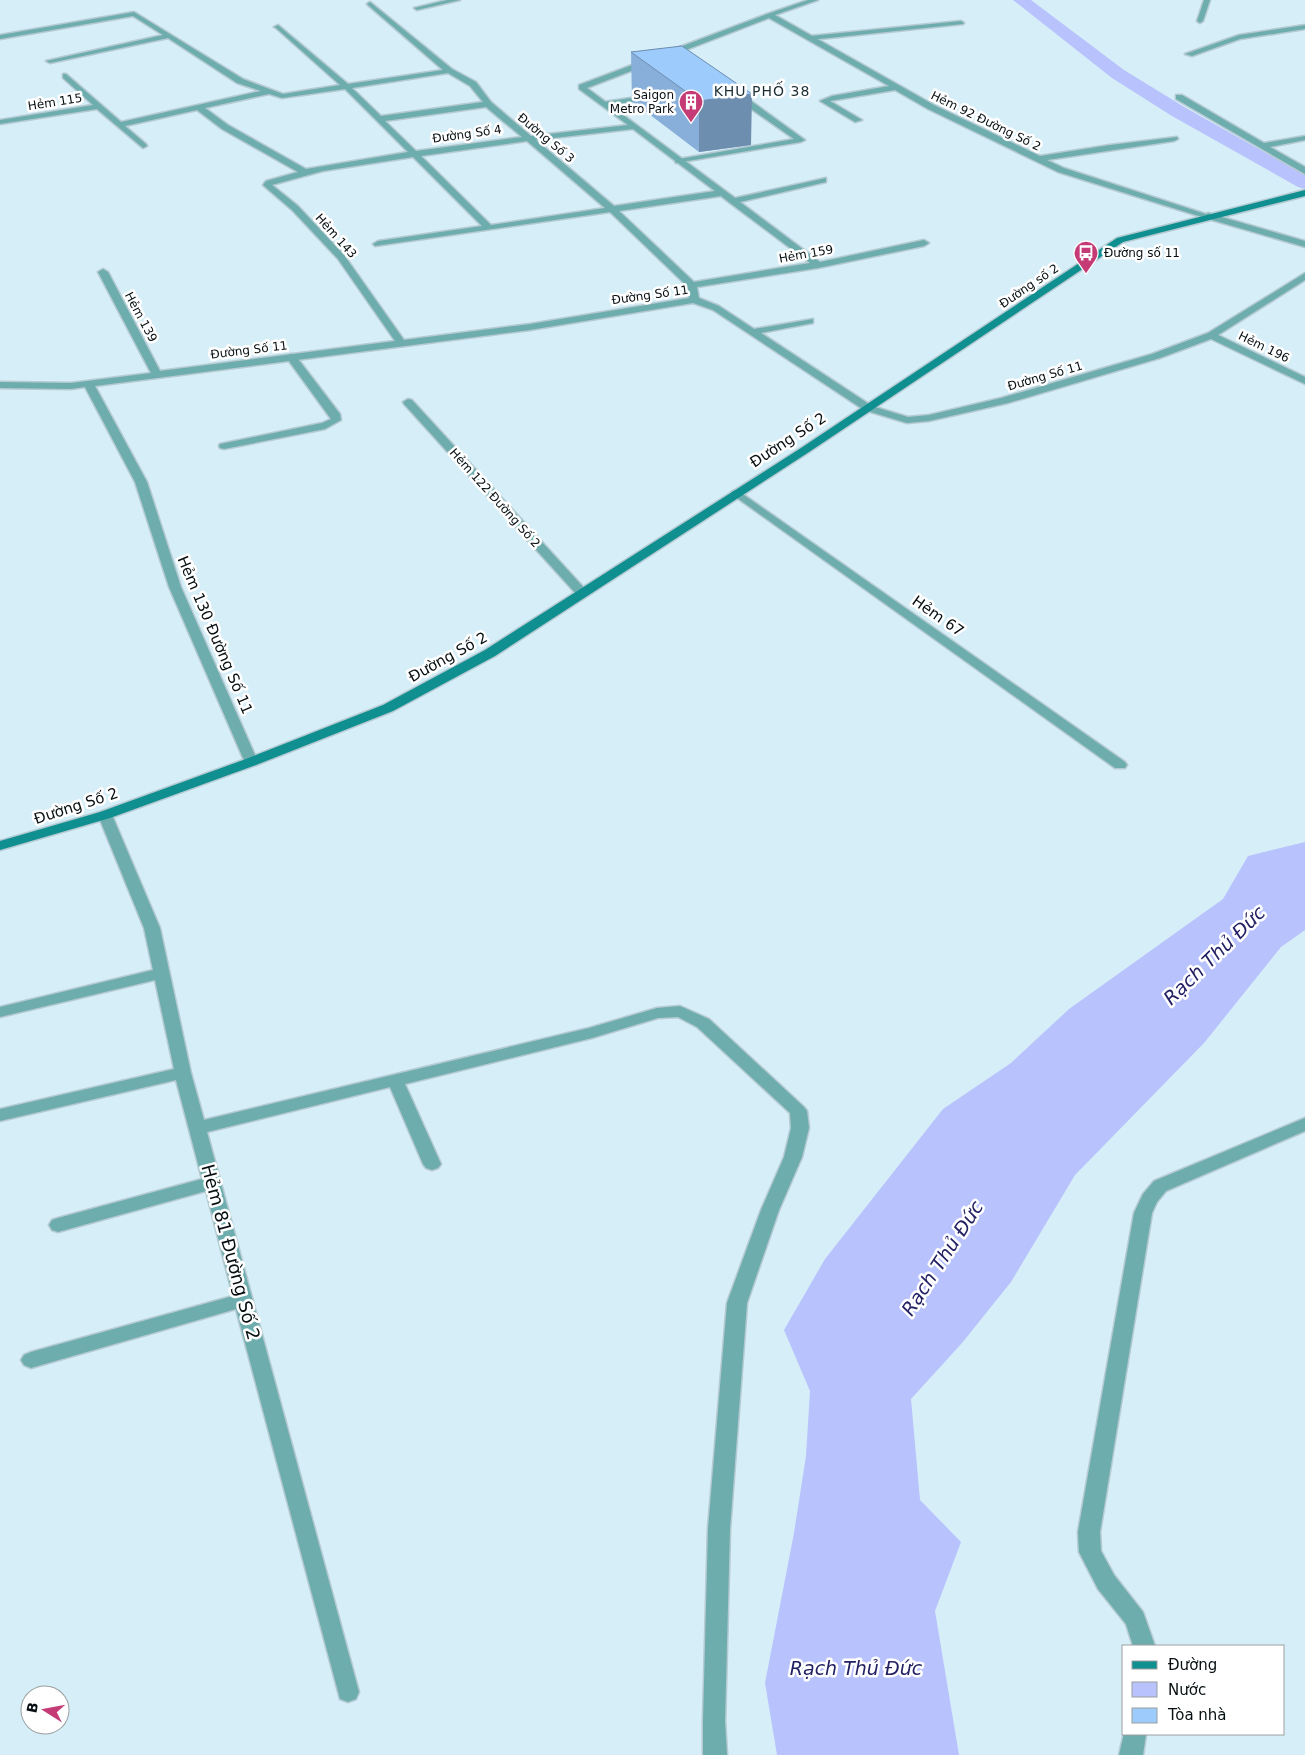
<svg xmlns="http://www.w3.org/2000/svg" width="1305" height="1755" font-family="'DejaVu Sans',sans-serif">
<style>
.water{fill:#b8c2fd}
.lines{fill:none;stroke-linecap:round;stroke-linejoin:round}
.canal{fill:#b8c2fd;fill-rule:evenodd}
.lane-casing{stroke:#b5cad2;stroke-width:3}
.street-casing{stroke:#b5cad2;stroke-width:3}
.secondary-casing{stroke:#b5cad2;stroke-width:3}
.lane{fill:#6eadad;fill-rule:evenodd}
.street{fill:#6eadad;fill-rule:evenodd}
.secondary{fill:#0f8f90;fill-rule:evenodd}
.wall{fill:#87afd9}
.shaded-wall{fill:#6e8eb0}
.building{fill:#9dcbfc;stroke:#6e8eb0}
.labels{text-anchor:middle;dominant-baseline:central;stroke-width:5;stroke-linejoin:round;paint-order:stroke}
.far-poi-label{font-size:12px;fill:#070f12;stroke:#fff;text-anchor:end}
.far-street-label{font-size:12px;fill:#070f12;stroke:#fff}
.far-neighbourhood-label{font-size:14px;letter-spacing:1px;fill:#1b2e35;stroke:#fff}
.street-label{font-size:15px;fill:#070f12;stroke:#fff}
.near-street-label{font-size:18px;fill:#070f12;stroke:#fff}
.near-water-label{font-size:19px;font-style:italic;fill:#222163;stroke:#fff}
</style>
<rect width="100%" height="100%" fill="#d6eef7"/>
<path class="water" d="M 1305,842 L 1305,930 L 1281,947 L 1204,1043 L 1075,1175 L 1011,1282 L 962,1343 L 911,1399 L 920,1500 L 961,1542 L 935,1611 L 959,1755 L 777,1755 L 765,1683 L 794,1533 L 806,1456 L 810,1391 L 784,1330 L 825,1259 L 943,1109 L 1011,1063 L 1069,1009 L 1223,899 L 1248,856 Z"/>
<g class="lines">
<path class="canal" d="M 1013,0 L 1031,0 L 1124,70 L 1186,108 L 1305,175 L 1305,189 L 1298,187 L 1172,116 L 1112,78 Z"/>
<defs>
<g id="lane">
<path d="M 1204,0 L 1210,0 L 1203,21 L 1200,23 L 1197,21 Z"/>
<path d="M 961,21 L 964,23 L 963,24 L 810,40 L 806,38 L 810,36 Z"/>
<path d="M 1305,25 L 1305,29 L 1240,39 L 1192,56 L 1185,54 L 1239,35 Z"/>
<path d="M 734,93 L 740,93 L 805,140 L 801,142 L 676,163 L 675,161 L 679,159 L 794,139 L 734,97 Z"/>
<path d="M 650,95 L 654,97 L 653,99 L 604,106 L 600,104 L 604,102 Z"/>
<path d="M 1208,213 L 1305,241 L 1305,247 L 1205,218 L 1204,216 Z"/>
<path d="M 291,354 L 295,355 L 340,414 L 341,420 L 325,429 L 224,449 L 220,448 L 219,446 L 220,444 L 322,423 L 331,419 L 286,357 Z"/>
</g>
<g id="street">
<path d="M 447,0 L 460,0 L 417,10 L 414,8 Z"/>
<path d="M 808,0 L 818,0 L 775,15 L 934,105 L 1040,156 L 1110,145 L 1177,137 L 1178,139 L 1174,141 L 1047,160 L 1064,168 L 1212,216 L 1205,218 L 1058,172 L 928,109 L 895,90 L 830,101 L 862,120 L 855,122 L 820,101 L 832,96 L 889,86 L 769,18 L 587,88 L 735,198 L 826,178 L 826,182 L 740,202 L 820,262 L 924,240 L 929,243 L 924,246 L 818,268 L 697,287 L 699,298 L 719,306 L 754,329 L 813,319 L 813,323 L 761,333 L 872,406 L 908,417 L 929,415 L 1001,398 L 1152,354 L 1208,333 L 1305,273 L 1305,280 L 1218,335 L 1305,377 L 1305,384 L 1211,339 L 1160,358 L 1008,403 L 929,421 L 907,423 L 864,410 L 713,310 L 693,303 L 530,330 L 95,386 L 147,482 L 181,587 L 258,762 L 256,765 L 246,765 L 169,587 L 135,482 L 85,387 L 71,389 L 0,388 L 0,382 L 71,383 L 151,373 L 98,272 L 103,269 L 108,272 L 160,371 L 395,341 L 338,259 L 292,210 L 263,185 L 266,181 L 298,172 L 222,129 L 197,110 L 125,126 L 146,144 L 147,146 L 143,148 L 97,109 L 0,124 L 0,120 L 93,105 L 63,78 L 63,74 L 66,74 L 121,122 L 261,91 L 237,83 L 168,38 L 50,63 L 46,61 L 163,35 L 133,16 L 0,39 L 0,35 L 134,12 L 243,79 L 283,94 L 340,85 L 276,28 L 274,27 L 278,25 L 348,84 L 443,70 L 368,5 L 367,4 L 370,2 L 452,69 L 476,82 L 491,102 L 531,136 L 628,125 L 579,89 L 579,85 L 767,14 ZM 448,73 L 470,86 L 483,102 L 381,116 L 352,88 ZM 345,89 L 408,152 L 306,169 L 228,125 L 205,108 L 269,94 L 282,98 ZM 486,107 L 522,137 L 416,151 L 385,121 ZM 633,129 L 715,191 L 614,206 L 536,140 ZM 527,141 L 605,208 L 491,225 L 421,156 ZM 413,157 L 482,226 L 378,241 L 373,244 L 375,246 L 610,212 L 687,286 L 689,298 L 530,324 L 404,340 L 344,255 L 298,206 L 272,185 L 323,171 ZM 721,196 L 730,203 L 810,263 L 694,282 L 619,211 Z"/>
<path d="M 1176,95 L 1182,95 L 1264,143 L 1305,136 L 1305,140 L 1270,147 L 1305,167 L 1305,174 L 1176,99 Z"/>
<path d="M 408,399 L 412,400 L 586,590 L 588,593 L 586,596 L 578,596 L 404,404 L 403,402 Z"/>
<path d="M 737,490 L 1125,762 L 1127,765 L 1125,768 L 1115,768 L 733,495 L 731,493 L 733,491 Z"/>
<path d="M 105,811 L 110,812 L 112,815 L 160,928 L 191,1073 L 204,1120 L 589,1028 L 657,1008 L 680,1006 L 709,1019 L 804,1107 L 807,1111 L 809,1128 L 802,1157 L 779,1210 L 747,1303 L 730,1529 L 725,1721 L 727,1755 L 703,1755 L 703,1721 L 708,1529 L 727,1303 L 761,1210 L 784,1157 L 791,1128 L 790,1113 L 697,1027 L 678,1017 L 658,1018 L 592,1038 L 405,1084 L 441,1164 L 438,1168 L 432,1170 L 426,1168 L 423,1164 L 390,1087 L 207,1132 L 359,1692 L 356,1699 L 348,1702 L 340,1699 L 236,1309 L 31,1368 L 24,1365 L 21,1360 L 24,1355 L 31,1352 L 233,1296 L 206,1191 L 58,1232 L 52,1230 L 49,1225 L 52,1220 L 58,1218 L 202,1179 L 176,1080 L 0,1121 L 0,1109 L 174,1069 L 155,980 L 0,1017 L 0,1007 L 153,970 L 144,928 L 98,815 L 100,812 Z"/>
<path d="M 1305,1118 L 1305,1131 L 1166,1191 L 1157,1202 L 1152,1213 L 1100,1532 L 1101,1551 L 1114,1575 L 1143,1612 L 1155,1646 L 1133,1646 L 1126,1624 L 1098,1589 L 1079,1552 L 1078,1532 L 1134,1213 L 1143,1194 L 1154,1181 Z"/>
<path d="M 1124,1733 L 1146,1734 L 1143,1755 L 1119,1755 Z"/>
</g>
<path id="secondary" d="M 1305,190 L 1305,196 L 1123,242 L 809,452 L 495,656 L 393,711 L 256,765 L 110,818 L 0,850 L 0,841 L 100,812 L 246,759 L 383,705 L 485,650 L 801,448 L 1117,238 Z"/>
</defs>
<use href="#lane" class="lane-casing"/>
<use href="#street" class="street-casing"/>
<use href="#secondary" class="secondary-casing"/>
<use href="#lane" class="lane"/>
<use href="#street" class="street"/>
<use href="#secondary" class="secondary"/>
</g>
<path class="wall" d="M 682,46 L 751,145 L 699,152 L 632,101 L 631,52 Z"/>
<path class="shaded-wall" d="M 752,94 L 751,145 L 699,152 L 699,101 Z"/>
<path class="building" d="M 682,46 L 752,94 L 699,101 L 631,52 Z"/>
<defs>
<symbol id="building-pin" viewBox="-11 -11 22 30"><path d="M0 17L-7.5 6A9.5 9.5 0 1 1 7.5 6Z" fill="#c53b75" stroke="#fff"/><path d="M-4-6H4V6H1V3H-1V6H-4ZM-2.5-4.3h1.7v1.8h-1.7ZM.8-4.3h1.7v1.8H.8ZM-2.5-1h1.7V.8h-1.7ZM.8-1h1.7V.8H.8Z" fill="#fff"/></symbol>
<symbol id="bus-pin" viewBox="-11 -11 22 30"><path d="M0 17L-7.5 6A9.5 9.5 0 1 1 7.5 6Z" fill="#c53b75" stroke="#fff"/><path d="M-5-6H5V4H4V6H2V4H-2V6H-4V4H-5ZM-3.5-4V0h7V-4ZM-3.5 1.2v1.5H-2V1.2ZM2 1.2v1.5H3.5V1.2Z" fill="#fff"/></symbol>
</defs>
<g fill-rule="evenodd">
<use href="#building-pin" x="677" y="88" width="28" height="38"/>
<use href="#bus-pin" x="1072" y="239" width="28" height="38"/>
</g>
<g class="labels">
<g class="far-poi-label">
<text x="674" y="95">Saigon<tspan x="674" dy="14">Metro Park</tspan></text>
<text x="1104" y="253" text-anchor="start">Đường số 11</text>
</g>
<g class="far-street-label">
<text transform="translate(55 102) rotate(-9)">Hẻm 115</text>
<text transform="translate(986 121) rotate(26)">Hẻm 92 Đường Số 2</text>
<text transform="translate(467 134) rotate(-8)">Đường Số 4</text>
<text transform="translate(546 138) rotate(40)">Đường Số 3</text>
<text transform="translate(336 236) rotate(48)">Hẻm 143</text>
<text transform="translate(806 254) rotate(-10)">Hẻm 159</text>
<text transform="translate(1029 286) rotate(-34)">Đường số 2</text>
<text transform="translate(650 295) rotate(-8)">Đường Số 11</text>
<text transform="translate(141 317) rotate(62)">Hẻm 139</text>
<text transform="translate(1264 347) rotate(26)">Hẻm 196</text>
<text transform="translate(249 350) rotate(-7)">Đường Số 11</text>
<text transform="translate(1045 376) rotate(-16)">Đường Số 11</text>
<text transform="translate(495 498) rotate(48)">Hẻm 122 Đường Số 2</text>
</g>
<g class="far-neighbourhood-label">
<text x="762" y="91">KHU PHỐ 38</text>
</g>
<g class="street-label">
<text transform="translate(788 440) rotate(-33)">Đường Số 2</text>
<text transform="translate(938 616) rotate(35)">Hẻm 67</text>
<text transform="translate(215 635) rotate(67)">Hẻm 130 Đường Số 11</text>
<text transform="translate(448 657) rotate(-29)">Đường Số 2</text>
<text transform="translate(76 806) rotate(-18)">Đường Số 2</text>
</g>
<g class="near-street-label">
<text transform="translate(231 1252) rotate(75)">Hẻm 81 Đường Số 2</text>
</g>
<g class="near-water-label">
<text transform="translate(1214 955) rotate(-44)">Rạch Thủ Đức</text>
<text transform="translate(942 1258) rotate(-57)">Rạch Thủ Đức</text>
<text x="856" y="1668">Rạch Thủ Đức</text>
</g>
</g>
<rect x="1122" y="1645" width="162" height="90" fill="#ffffff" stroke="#9c9fa0"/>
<rect x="1132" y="1661" width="25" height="8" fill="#0f8f90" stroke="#9c9fa0"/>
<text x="1168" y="1670" font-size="15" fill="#070f12">Đường</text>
<rect x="1132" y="1682" width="25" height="15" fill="#b8c2fd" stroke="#9c9fa0"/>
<text x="1168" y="1695" font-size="15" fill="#070f12">Nước</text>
<rect x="1132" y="1708" width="25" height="15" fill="#9dcbfc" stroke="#9c9fa0"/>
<text x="1168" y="1720" font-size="15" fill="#070f12">Tòa nhà</text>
<g transform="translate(45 1710) rotate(281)"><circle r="24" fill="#ffffff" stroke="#9c9fa0"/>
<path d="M0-4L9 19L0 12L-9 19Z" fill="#c53b75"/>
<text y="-8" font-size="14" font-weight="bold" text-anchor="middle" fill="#070f12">B</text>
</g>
</svg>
